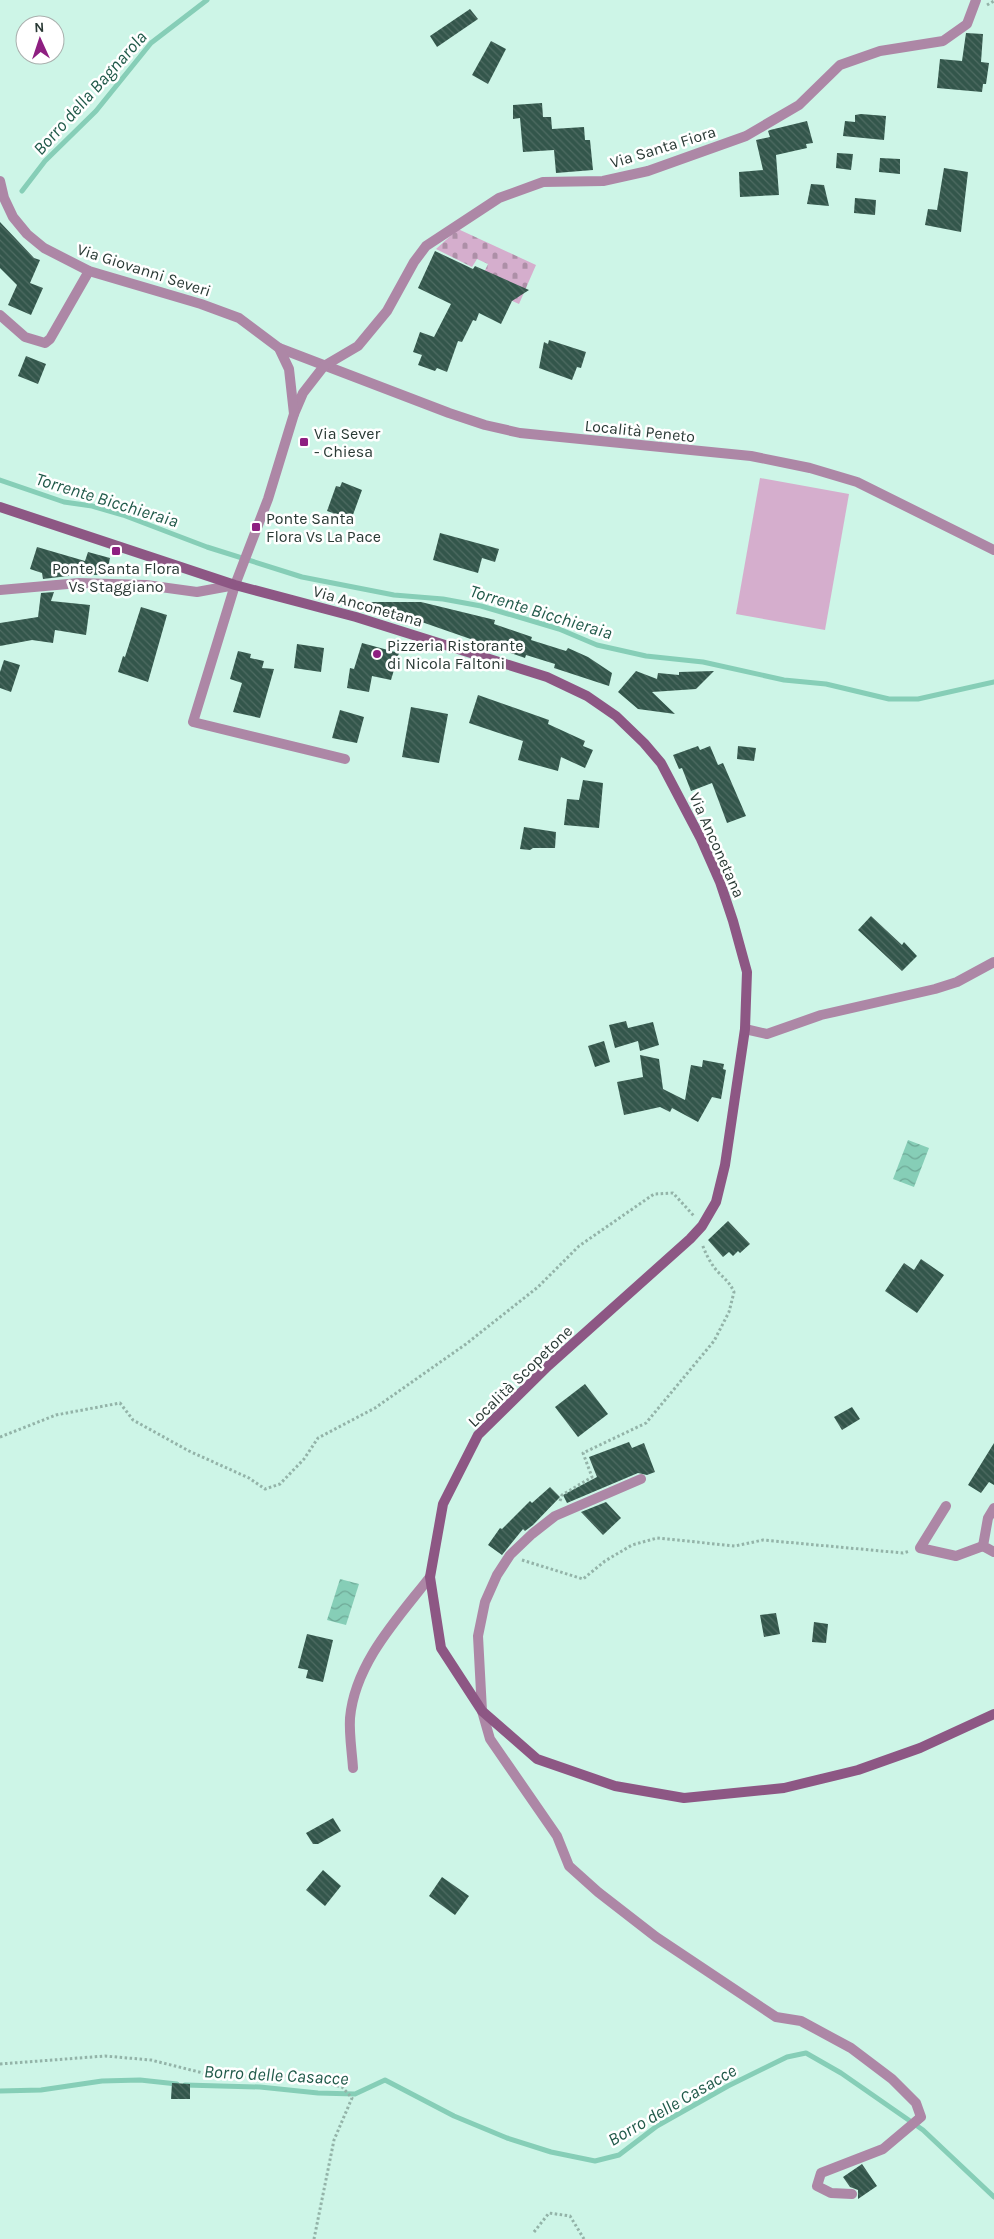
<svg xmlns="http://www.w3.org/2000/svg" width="994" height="2239" font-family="Karla,sans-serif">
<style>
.cemetery{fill:url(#cemetery-stones)}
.park{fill:#d5aecd}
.water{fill:url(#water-waves)}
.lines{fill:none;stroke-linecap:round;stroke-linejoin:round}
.stream{stroke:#86ceb7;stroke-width:5}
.building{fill:url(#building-back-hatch)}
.path{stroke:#93b3a8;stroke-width:3;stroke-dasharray:2.5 2.5;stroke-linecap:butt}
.minor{stroke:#ad87a6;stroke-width:10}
.tertiary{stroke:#ad87a6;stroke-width:10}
.secondary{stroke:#8d5784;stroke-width:10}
.poi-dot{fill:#8e1f81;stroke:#fff;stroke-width:2}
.labels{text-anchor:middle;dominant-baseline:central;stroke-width:5;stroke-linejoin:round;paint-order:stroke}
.street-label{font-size:16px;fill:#2a3a35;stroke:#fff}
.poi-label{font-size:16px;fill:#2a3a35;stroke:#fff;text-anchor:start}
.water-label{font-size:18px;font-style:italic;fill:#215a4a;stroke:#fff}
</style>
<defs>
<pattern id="cemetery-stones" width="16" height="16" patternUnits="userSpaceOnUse" patternTransform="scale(1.25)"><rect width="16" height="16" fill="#d5aecd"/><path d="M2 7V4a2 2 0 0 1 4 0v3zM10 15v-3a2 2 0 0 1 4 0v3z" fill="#ad8fa7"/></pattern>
<pattern id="water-waves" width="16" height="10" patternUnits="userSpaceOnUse" patternTransform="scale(1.25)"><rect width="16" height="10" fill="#86ceb7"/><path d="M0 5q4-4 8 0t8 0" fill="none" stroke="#6ea896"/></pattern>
<pattern id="building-back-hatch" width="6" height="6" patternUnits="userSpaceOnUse" patternTransform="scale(1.25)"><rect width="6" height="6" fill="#33564b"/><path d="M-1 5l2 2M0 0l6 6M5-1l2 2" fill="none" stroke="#4f6c63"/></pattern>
</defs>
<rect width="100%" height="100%" fill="#cdf5e7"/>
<path class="cemetery" d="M 458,229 L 536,265 L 519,304 L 478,285 L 488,264 L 477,259 L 472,267 L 436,249 Z"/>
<path class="park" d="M 760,478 L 849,494 L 825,630 L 736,614 Z"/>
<g class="water">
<path d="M 908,1140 L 929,1148 L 914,1187 L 893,1179 Z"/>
<path d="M 340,1579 L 359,1584 L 346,1625 L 327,1620 Z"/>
</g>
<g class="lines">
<g class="stream">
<path d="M 22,191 L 45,161 L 96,111 L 151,43 L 207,0"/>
<path d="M 0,480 L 64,502 L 92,506 L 123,515 L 207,547 L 302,577 L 394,595 L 443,599 L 481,606 L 559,629 L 597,645 L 646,656 L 703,662 L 784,680 L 826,684 L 889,699 L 918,699 L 994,682"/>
<path d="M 185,2085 L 260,2087 L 318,2093 L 355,2094 L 385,2080 L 454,2116 L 507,2138 L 551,2152 L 595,2161 L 619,2155 L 657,2126 L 728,2086 L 787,2057 L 806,2053 L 841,2073 L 923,2130 L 994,2197"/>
<path d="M 0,2091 L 41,2090 L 102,2081 L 140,2080 L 177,2084"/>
</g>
</g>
<g class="building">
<path d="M 470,9 L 478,19 L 437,47 L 430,36 Z"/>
<path d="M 966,33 L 983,34 L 981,62 L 989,63 L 986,84 L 983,84 L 982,92 L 937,88 L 940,59 L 962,61 Z"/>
<path d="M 491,41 L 506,49 L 488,84 L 472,75 Z"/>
<path d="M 542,103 L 543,117 L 551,117 L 552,129 L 584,127 L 585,140 L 590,140 L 593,170 L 556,173 L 554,150 L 523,152 L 520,118 L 513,119 L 513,105 Z"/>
<path d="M 861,114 L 886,116 L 884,140 L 843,136 L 845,121 L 855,122 L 855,115 Z"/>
<path d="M 807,121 L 813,143 L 806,144 L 807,148 L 776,155 L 779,195 L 740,197 L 739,172 L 763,170 L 756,140 L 770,137 L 768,131 L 770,130 Z"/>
<path d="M 837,153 L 853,154 L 851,170 L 836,168 Z"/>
<path d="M 880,158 L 900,159 L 900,174 L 879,172 Z"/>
<path d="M 944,168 L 968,172 L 961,232 L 925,225 L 928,209 L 937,210 Z"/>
<path d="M 811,184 L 824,185 L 829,206 L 807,204 Z"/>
<path d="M 855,198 L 876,200 L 875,215 L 854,213 Z"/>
<path d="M 0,222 L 34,258 L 40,260 L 30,283 L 43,288 L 31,315 L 8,305 L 17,285 L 0,268 Z"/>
<path d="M 435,251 L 473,269 L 475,266 L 529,290 L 512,301 L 501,324 L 479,313 L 476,321 L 473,320 L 462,342 L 458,341 L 447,372 L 437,368 L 435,371 L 418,365 L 422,355 L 413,352 L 420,332 L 434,337 L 451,304 L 418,288 Z"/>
<path d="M 549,340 L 586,352 L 581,368 L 577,367 L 572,380 L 539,368 L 544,342 L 548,344 Z"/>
<path d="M 26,356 L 46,364 L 38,384 L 18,376 Z"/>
<path d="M 342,482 L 362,490 L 350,523 L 331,516 L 333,513 L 327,511 L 336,486 L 340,487 Z"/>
<path d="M 440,533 L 499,549 L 495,562 L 482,558 L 478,573 L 433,560 Z"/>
<path d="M 37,547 L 85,561 L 88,552 L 110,558 L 108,568 L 120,572 L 120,574 L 68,576 L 43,579 L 42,573 L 30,569 Z"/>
<path d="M 54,592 L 51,601 L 90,605 L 86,635 L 55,630 L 53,643 L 32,640 L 0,646 L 0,623 L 38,617 L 41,593 Z"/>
<path d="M 370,602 L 421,602 L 495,620 L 494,624 L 532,637 L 531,640 L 566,651 L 568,648 L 588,657 L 612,673 L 609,686 L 554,668 L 555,664 L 526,655 L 525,658 L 370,604 Z"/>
<path d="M 141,607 L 167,615 L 148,682 L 118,672 L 123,656 L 125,657 Z"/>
<path d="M 362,643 L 399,653 L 391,680 L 372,676 L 369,692 L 347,688 L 350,668 L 354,669 Z"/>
<path d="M 297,644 L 324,648 L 321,672 L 294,668 Z"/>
<path d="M 238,651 L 251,654 L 250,658 L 264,661 L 262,668 L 274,669 L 260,718 L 233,712 L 242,683 L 230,679 Z"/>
<path d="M 4,660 L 20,665 L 11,692 L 0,688 L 0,672 Z"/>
<path d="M 636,671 L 657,679 L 658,673 L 679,675 L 679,672 L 714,671 L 696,689 L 652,692 L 675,714 L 638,709 L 618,692 Z"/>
<path d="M 478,695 L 549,720 L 548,724 L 585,741 L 583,746 L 593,750 L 585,768 L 561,757 L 558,771 L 518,760 L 523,741 L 469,723 Z"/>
<path d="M 411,707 L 448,714 L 439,763 L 402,757 Z"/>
<path d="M 340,710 L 364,717 L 357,743 L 332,738 Z"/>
<path d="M 698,746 L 700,750 L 710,746 L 718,765 L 723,763 L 746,816 L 727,823 L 712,783 L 691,791 L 682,768 L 679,769 L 673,755 Z"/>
<path d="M 738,746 L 756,748 L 754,761 L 737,759 Z"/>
<path d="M 583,780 L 603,783 L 599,828 L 564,825 L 567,799 L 579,800 Z"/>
<path d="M 524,827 L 556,832 L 555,848 L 533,848 L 530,850 L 520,849 Z"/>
<path d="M 871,916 L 902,945 L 904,942 L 917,956 L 902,971 L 858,930 Z"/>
<path d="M 626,1021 L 628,1028 L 653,1022 L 659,1045 L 640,1051 L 638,1041 L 615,1048 L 609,1025 Z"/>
<path d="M 604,1041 L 610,1062 L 595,1067 L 588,1046 Z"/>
<path d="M 640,1055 L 659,1059 L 663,1089 L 685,1100 L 691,1065 L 702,1067 L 703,1060 L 724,1064 L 723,1069 L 726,1070 L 721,1099 L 712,1097 L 698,1122 L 672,1108 L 670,1112 L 660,1107 L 624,1115 L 617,1082 L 643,1077 Z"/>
<path d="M 728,1221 L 750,1244 L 740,1253 L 738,1251 L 733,1256 L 729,1252 L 723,1257 L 708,1240 Z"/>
<path d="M 921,1259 L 944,1275 L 917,1313 L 885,1291 L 904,1263 L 914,1270 Z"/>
<path d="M 585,1384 L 608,1414 L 578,1437 L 555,1407 Z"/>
<path d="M 852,1407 L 860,1419 L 842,1430 L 834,1417 Z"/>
<path d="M 629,1442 L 632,1448 L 644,1443 L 655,1472 L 647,1475 L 638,1473 L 567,1503 L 563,1495 L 597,1477 L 589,1457 Z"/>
<path d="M 994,1443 L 994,1485 L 989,1482 L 981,1493 L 968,1485 Z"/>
<path d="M 550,1487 L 560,1497 L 533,1525 L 525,1531 L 523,1529 L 502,1555 L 488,1545 L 500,1528 L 502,1529 L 530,1501 L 532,1503 Z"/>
<path d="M 606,1502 L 621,1518 L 603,1535 L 581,1512 Z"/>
<path d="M 776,1613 L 780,1634 L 764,1637 L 760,1615 Z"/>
<path d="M 814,1622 L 828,1624 L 826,1643 L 812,1642 Z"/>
<path d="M 307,1634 L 333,1640 L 323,1682 L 306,1678 L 308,1670 L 298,1668 Z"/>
<path d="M 333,1818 L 341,1831 L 318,1844 L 313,1844 L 306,1833 Z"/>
<path d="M 323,1870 L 341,1886 L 325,1906 L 306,1890 Z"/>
<path d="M 442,1877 L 469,1896 L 455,1915 L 429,1896 Z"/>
<path d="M 172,2083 L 190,2084 L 190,2099 L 171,2099 Z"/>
<path d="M 862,2164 L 877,2186 L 858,2199 L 858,2190 L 850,2187 L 843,2177 Z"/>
</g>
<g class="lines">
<g class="path">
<path d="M 987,5 L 994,1"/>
<path d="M 0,1437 L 56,1415 L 120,1403 L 133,1420 L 189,1451 L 249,1478 L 265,1489 L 280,1484 L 304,1459 L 318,1438 L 375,1408 L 466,1344 L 538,1287 L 579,1246 L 654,1194 L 673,1193 L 694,1216"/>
<path d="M 560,1501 L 562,1495 L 592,1477 L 583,1453 L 646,1423 L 714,1341 L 729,1312 L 734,1292 C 730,1283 726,1280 719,1273 C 711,1265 706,1254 702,1244"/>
<path d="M 522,1560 L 583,1579 L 605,1561 L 632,1545 L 657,1538 L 735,1546 L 763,1540 L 903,1553 L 910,1551"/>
<path d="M 0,2064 L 105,2056 L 151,2060 L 203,2073 L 240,2076 L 300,2076 L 342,2087 L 352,2098 L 334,2140 L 314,2239"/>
<path d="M 534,2232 L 549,2213 L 570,2216 L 584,2239"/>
</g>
<g class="minor">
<path d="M 0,315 L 25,337 L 45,343 L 50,339 L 89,271"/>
<path d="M 279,348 L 449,413 L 485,425 L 520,433 L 751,456 L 810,468 L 857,482 L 994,550"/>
<path d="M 294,414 L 303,393 L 324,366 L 358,346 L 387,311 L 414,262 L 426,246 L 499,198 L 543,182 L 603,181 L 648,171 L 746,136 L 799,105 L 840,65 L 880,51 L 943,41 L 967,24 L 976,0"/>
<path d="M 0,590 L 79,583 L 146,585 L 197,592 L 235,585 L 193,722 L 345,759"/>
<path d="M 745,1029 L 767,1034 L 821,1015 L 935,989 L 957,982 L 994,962"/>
<path d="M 641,1479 L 555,1516 L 532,1534 L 510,1555 L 497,1575 L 485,1602 L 478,1636 L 482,1711 L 490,1739 L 557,1836 L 569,1866 L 598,1892 L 656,1937 L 776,2017 L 801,2021 L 851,2048 L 892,2079 L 916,2103 L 921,2117 L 883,2149 L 821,2173 L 817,2186 L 831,2193 L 852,2194"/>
<path d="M 946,1506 L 920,1548 L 956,1556 L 983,1546"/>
<path d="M 994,1508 L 988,1518 L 983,1546 L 994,1552"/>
<path d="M 353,1768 C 352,1752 349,1735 350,1718 C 355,1663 398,1618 430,1577"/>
</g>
<path class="tertiary" d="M 0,181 L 4,198 L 13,217 L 27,234 L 44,248 L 89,271 L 201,304 L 239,318 L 279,348 L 289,369 L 294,414 L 268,499 L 235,585"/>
<path class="secondary" d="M 0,507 L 235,585 L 356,617 L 547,677 L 587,696 L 616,716 L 644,743 L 661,763 L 701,839 L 720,882 L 733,921 L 747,972 L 745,1029 L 725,1165 L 716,1202 L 702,1226 L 690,1239 L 548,1366 L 478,1435 L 443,1504 L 430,1577 L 441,1648 L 482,1711 L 537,1759 L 615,1786 L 684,1798 L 784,1788 L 858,1770 L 920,1748 L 994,1714"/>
</g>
<g class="poi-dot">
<rect x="299" y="437" width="10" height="10" rx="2.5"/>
<rect x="251" y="522" width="10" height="10" rx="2.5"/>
<rect x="111" y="546" width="10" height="10" rx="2.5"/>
<circle cx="377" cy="654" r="5"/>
</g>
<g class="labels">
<g class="street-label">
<text transform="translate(663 147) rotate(-17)">Via Santa Fiora</text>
<text transform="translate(144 270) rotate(18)">Via Giovanni Severi</text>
<text transform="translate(640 431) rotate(6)">Località Peneto</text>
<text transform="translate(368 606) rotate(16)">Via Anconetana</text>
<text transform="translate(717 845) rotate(66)">Via Anconetana</text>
<text transform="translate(520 1376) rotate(-44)">Località Scopetone</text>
</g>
<g class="poi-label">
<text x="314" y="433">Via Sever<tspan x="314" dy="18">- Chiesa</tspan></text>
<text x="266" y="518">Ponte Santa<tspan x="266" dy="18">Flora Vs La Pace</tspan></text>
<text x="116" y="568" text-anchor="middle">Ponte Santa Flora<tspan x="116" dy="18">Vs Staggiano</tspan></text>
<text x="387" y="645">Pizzeria Ristorante<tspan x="387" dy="18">di Nicola Faltoni</tspan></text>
</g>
<g class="water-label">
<text transform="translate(90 93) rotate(-48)">Borro della Bagnarola</text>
<text transform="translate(107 500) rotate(17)">Torrente Bicchieraia</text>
<text transform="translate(541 612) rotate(17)">Torrente Bicchieraia</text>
<text transform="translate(276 2075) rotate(3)">Borro delle Casacce</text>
<text transform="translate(672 2105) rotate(-30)">Borro delle Casacce</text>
</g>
</g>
<g transform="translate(40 40) rotate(357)"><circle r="24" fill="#ffffff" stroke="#aab0ae"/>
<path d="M0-4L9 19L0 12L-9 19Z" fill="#8e1f81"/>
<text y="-8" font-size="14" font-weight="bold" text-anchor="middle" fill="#2a3a35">N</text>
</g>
</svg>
